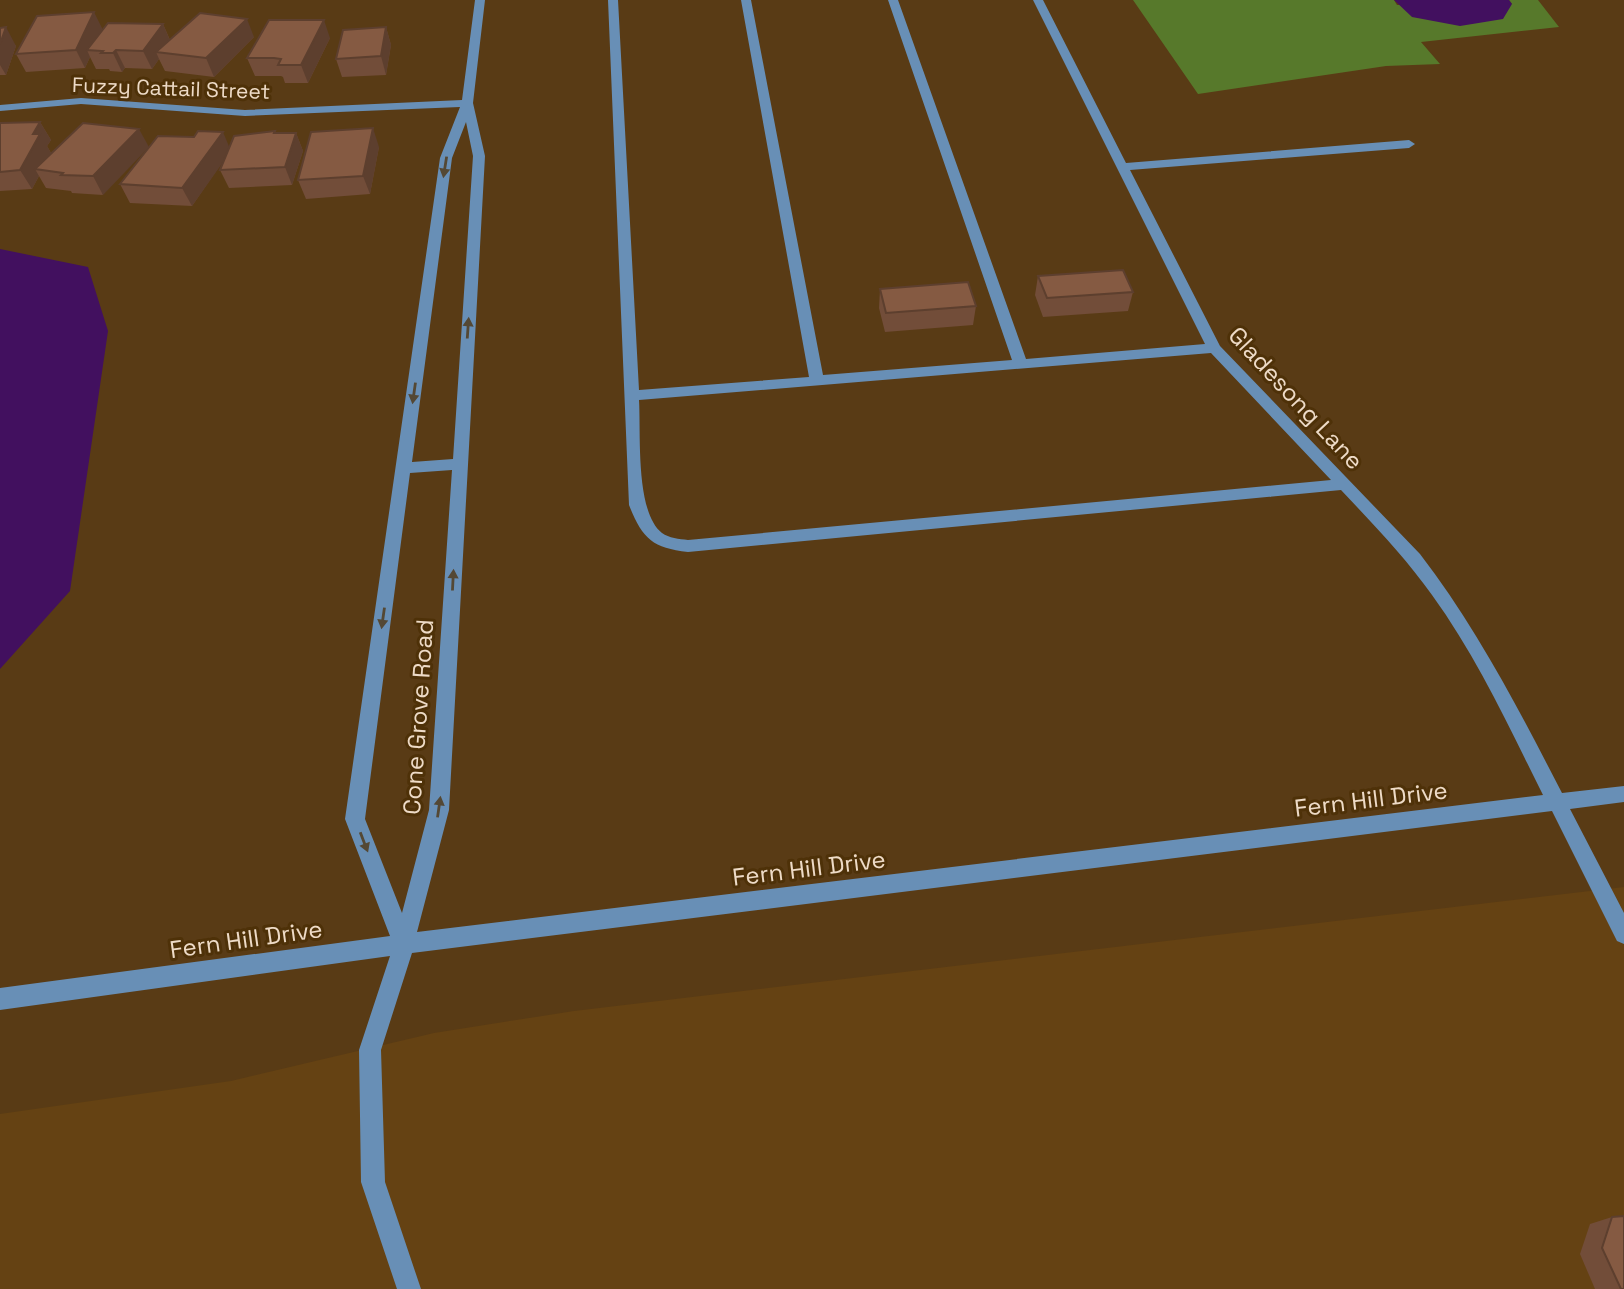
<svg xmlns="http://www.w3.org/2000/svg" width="1624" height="1289" font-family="'Space Grotesk',sans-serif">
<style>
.built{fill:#654213}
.green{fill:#57792b}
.water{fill:#42105f}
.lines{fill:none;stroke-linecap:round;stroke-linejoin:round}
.minor{fill:#688fb6;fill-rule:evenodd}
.wall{fill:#724d39}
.shaded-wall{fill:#5d3f2e}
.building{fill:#855a42;stroke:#5d3f2e;stroke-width:2}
.oneway{fill:#544834}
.labels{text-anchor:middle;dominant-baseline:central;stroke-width:6;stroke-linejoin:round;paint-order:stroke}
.far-street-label{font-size:21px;fill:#eedbc7;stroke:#4e3108}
.street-label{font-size:24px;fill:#eedbc7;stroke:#4e3108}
</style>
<rect width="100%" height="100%" fill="#593b15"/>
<path class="built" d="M 1624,887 L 1624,1289 L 0,1289 L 0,1114 L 231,1081 L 434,1033 L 574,1011 Z"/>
<path class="green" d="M 1133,0 L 1394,0 L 1397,5 L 1512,4 L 1509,0 L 1538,0 L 1559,27 L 1421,42 L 1440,64 L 1386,66 L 1198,94 Z"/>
<g class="water">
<path d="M 1394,0 L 1509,0 L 1512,4 L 1503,19 L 1460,26 L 1412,17 Z"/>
<path d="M 0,249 L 88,267 L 108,331 L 70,591 L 0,669 Z"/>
</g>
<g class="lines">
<path class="minor" d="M 475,0 L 485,0 L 473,103 L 485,156 L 449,810 L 417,932 L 1543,795 C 1509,727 1477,657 1432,595 C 1405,557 1373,524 1341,490 L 688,552 C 652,548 642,538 629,505 L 608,0 L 618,0 L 639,390 L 809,377 L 741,0 L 751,0 L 823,375 L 1012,360 L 888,0 L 898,0 L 1026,359 L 1205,344 L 1033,0 L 1043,0 L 1126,163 L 1409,140 L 1415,144 L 1409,148 L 1130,170 L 1220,346 L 1420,554 C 1477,628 1519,710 1562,793 L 1624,786 L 1624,802 L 1570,809 L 1624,913 L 1624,944 L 1617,941 L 1552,811 L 412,953 L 381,1050 L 385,1182 L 421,1289 L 397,1289 L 361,1182 L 359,1050 L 390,956 L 0,1010 L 0,988 L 390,936 L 345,819 L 440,158 L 460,107 L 245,116 L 81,104 L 0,111 L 0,105 L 81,98 L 245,110 L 462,100 ZM 466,122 L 473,156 L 453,459 L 412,462 L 452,158 ZM 1211,353 L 1331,480 L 688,540 C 679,539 669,538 662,533 C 635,512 641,433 639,400 ZM 452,470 L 429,810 L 402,913 L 365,819 L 410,473 Z"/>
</g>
<g class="wall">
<path d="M 163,24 L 170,40 L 254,37 L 214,77 L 165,71 L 159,59 L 152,69 L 125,68 L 122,72 L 110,71 L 109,69 L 96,69 L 90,57 L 85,68 L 26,72 L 16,54 L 103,30 Z"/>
<path d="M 386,27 L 391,45 L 386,75 L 342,77 L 336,59 Z"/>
<path d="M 0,28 L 16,46 L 6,75 L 0,75 Z"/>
<path d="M 330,38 L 308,83 L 285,83 L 283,77 L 281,76 L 255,76 L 247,58 Z"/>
<path d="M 40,122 L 51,140 L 47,146 L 51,153 L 50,154 L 83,123 L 103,195 L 72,193 L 71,191 L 46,188 L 39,176 L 32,189 L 0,191 L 0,123 Z"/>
<path d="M 275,131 L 276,133 L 296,133 L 303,151 L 292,185 L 229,188 L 220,170 L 223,161 L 192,206 L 130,203 L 120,184 Z"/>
<path d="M 379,147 L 370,194 L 306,199 L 298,180 Z"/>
<path d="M 1038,276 L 1133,292 L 1128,311 L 1043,317 L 1035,295 Z"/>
<path d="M 880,289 L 976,306 L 973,325 L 885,332 L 879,308 Z"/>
<path d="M 1612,1217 L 1624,1289 L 1595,1289 L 1580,1254 L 1590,1224 Z"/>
</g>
<g class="shaded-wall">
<path d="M 94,12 L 103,30 L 87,50 L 90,57 L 85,68 L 76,50 Z"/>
<path d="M 247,19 L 254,37 L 214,77 L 206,58 Z"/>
<path d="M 324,20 L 330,38 L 308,83 L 301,65 Z"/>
<path d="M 163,24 L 171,43 L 156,52 L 159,59 L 152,69 L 143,51 Z"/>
<path d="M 6,27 L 16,46 L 6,75 L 0,65 L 0,44 Z"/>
<path d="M 386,27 L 391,45 L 386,75 L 381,56 Z"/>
<path d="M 116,50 L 125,68 L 122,72 L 113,53 Z"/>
<path d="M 40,122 L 51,140 L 47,146 L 51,153 L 42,170 L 35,169 L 39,176 L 32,189 L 20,170 L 33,134 Z"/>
<path d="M 373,128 L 379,147 L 370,194 L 363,176 Z"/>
<path d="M 139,129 L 149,147 L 103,195 L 93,176 Z"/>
<path d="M 223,132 L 231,151 L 192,206 L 182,188 Z"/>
<path d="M 296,133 L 303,151 L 292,185 L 285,167 Z"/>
</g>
<g class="building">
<path d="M 94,12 L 76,50 L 16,54 L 37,16 Z"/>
<path d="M 200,13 L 247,19 L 206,58 L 156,52 Z"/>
<path d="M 269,20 L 324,20 L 301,65 L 278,65 L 281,59 L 274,58 L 247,58 Z"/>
<path d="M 108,23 L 163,24 L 143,51 L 116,50 L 113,53 L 101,53 L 103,51 L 87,50 Z"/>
<path d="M 6,27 L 0,44 L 0,28 Z"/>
<path d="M 386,27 L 381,56 L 336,59 L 343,30 Z"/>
<path d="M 40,122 L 33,134 L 40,134 L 20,170 L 0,172 L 0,123 Z"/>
<path d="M 83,123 L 139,129 L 93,176 L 61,175 L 63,173 L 35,169 Z"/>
<path d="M 373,128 L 363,176 L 298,180 L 311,132 Z"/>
<path d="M 198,131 L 223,132 L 182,188 L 120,184 L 158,136 L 194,137 Z"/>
<path d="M 275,131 L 274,133 L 296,133 L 285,167 L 220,170 L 234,136 Z"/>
<path d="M 1123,270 L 1133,292 L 1047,298 L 1038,276 Z"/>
<path d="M 968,282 L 976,306 L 886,313 L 880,289 Z"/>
<path d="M 1624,1216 L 1624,1289 L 1621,1289 L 1602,1248 L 1612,1217 Z"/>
</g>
<defs><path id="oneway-solid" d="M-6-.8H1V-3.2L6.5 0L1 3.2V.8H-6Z" transform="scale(1.75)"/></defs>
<g class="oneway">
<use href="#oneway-solid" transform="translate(445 167) rotate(99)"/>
<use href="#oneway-solid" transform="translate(468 328) rotate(-86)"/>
<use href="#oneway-solid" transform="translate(414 393) rotate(98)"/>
<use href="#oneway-solid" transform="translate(453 580) rotate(-87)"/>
<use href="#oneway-solid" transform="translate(383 618) rotate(98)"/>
<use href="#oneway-solid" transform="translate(439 807) rotate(-82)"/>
<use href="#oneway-solid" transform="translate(364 842) rotate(69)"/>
</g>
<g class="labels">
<g class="far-street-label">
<text transform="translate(171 88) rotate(2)">Fuzzy Cattail Street</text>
</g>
<g class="street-label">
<text transform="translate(1296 398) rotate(47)">Gladesong Lane</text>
<text transform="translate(418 717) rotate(-86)">Cone Grove Road</text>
<text transform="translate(1371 799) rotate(-7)">Fern Hill Drive</text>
<text transform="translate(809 868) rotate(-7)">Fern Hill Drive</text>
<text transform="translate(246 939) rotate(-8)">Fern Hill Drive</text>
</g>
</g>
</svg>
